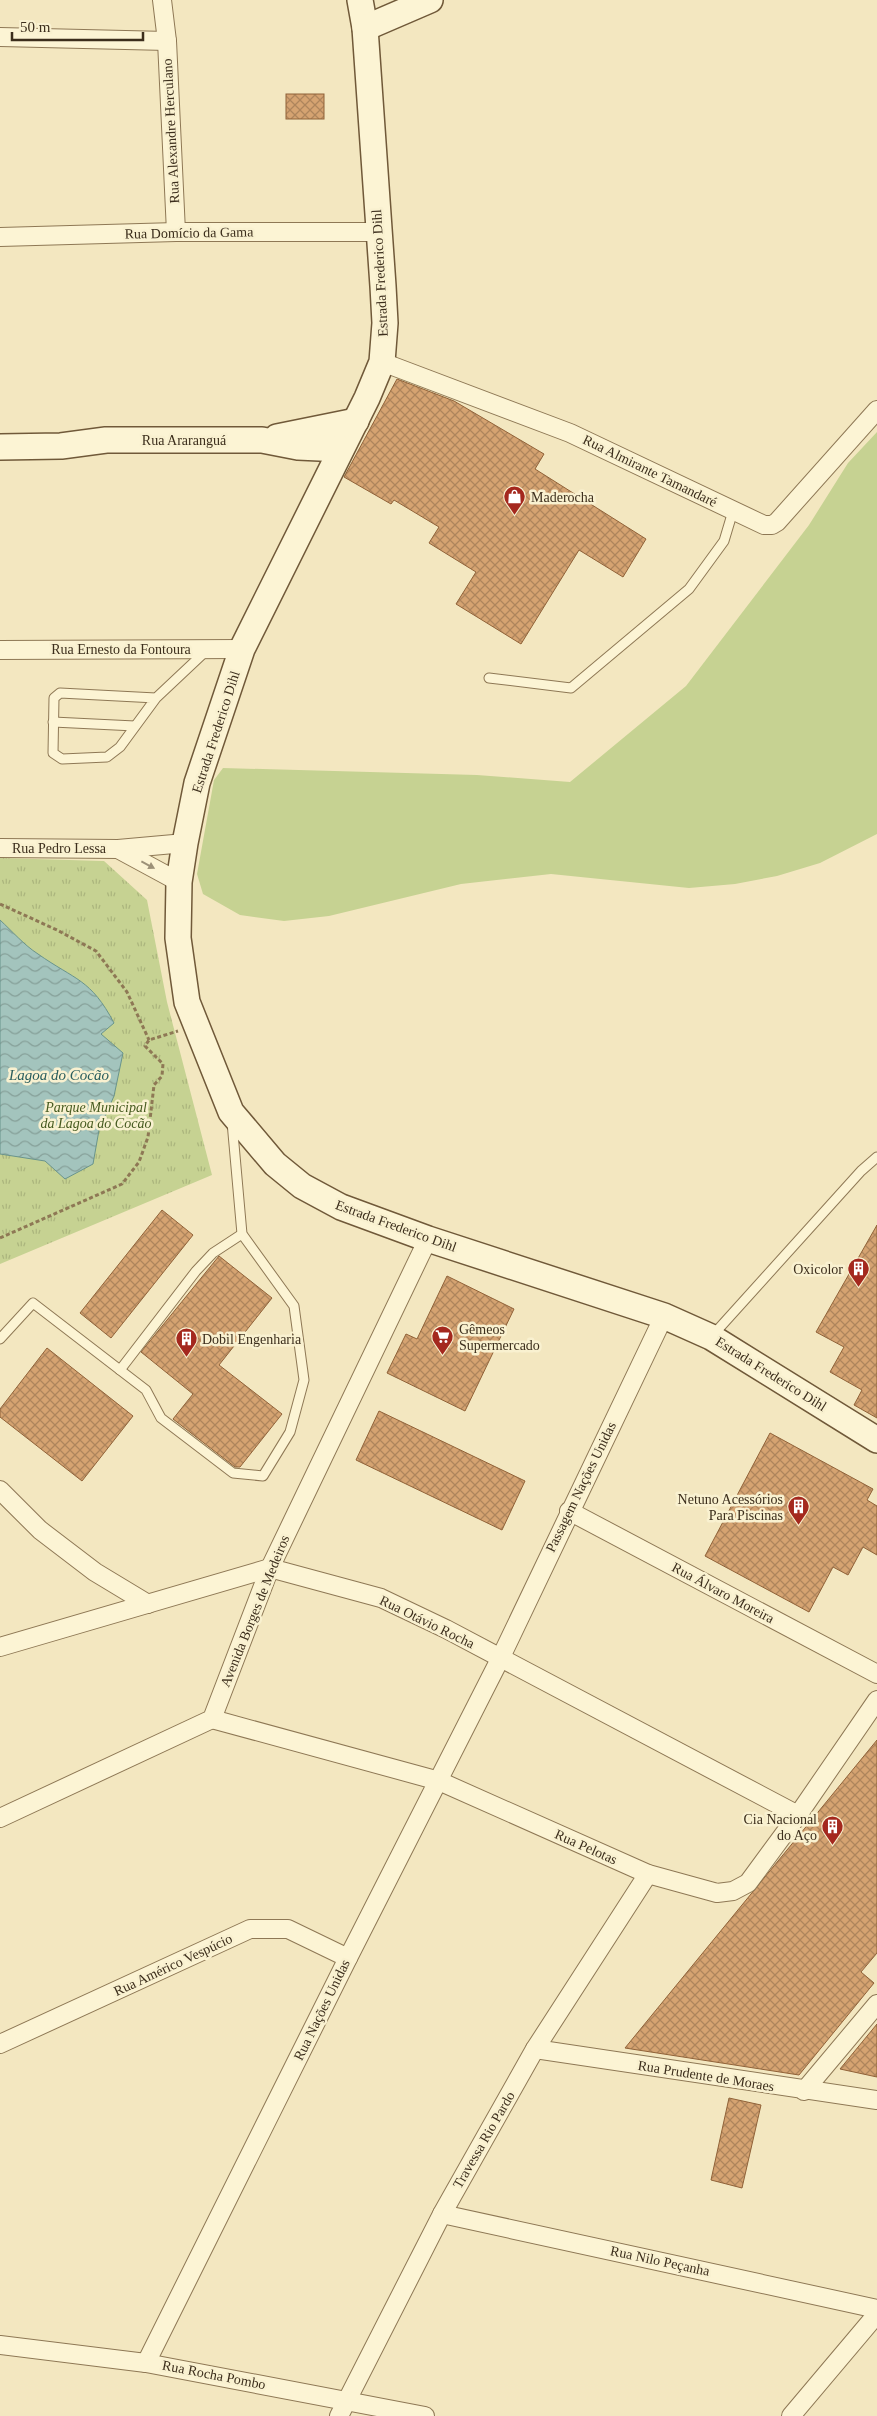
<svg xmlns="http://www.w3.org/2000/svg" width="877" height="2416" font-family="'Times New Roman',serif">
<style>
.green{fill:#c6d292}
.park{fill:url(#park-tufts)}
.water{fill:url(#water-waves);stroke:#69948c}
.building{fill:url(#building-cross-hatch);stroke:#906238}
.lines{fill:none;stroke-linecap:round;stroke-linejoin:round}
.service-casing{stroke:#8e7855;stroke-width:11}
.minor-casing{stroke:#8e7855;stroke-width:20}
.secondary-casing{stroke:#705939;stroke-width:28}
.path{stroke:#8e7855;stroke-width:3;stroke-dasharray:4 2.5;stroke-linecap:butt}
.service{stroke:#fcf4d4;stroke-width:9}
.minor{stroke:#fcf4d4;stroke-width:18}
.secondary{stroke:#fcf4d4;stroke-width:25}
.oneway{fill:#9c9178}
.labels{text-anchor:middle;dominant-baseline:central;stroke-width:5;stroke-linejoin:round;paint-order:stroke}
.street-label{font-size:14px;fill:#3c2e1c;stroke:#f9f1d0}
.poi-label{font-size:14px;fill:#3c2e1c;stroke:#f9f1d0;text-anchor:start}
.park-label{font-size:14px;font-style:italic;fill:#475b20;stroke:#f9f1d0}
.water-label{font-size:15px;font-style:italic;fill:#295d5d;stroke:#f9f1d0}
</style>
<defs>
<pattern id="park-tufts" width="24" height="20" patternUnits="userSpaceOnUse" patternTransform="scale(1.25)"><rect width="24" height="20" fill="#c6d292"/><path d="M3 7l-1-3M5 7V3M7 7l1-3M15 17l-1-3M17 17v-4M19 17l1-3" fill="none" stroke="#abb57d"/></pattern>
<pattern id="water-waves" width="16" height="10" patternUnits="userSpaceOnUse" patternTransform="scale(1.25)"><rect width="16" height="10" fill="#a3c4bd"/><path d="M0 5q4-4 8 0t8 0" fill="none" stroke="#86a099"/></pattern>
<pattern id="building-cross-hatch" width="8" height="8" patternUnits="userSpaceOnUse" patternTransform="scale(1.25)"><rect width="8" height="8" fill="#d5a371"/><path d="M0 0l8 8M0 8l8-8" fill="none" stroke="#ae855c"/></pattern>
</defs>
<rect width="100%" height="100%" fill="#f3e7c0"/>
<path class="green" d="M 877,432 L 877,834 L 820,863 L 777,876 L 735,884 L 689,888 L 551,874 L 461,884 L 329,916 L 284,921 L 240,915 L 203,894 L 197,874 L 214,780 L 223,768 L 477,775 L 570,782 L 686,686 L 809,525 L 848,463 Z"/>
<path class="park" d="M 0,858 L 104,861 L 147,900 L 167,1002 L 212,1175 L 0,1264 Z"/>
<path class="water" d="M 0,920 C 12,931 24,945 38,954 C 75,980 91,979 114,1023 L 101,1034 L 123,1053 L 114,1096 L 99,1130 L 93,1164 L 65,1179 L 45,1161 L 0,1154 Z"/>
<g class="building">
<rect x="286" y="94" width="38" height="25"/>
<path d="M 397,379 L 454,401 L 544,454 L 535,469 L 646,539 L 623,577 L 579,550 L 521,644 L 456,604 L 476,572 L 429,543 L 439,527 L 394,500 L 391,504 L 344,477 Z"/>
<path d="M 162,1210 L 193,1235 L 111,1338 L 80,1313 Z"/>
<path d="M 877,1225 L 877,1418 L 854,1405 L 862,1390 L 830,1372 L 844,1347 L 816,1332 Z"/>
<path d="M 219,1256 L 272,1298 L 219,1365 L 282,1414 L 240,1467 L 235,1467 L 173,1419 L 193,1394 L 141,1352 Z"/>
<path d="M 447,1276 L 514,1309 L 465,1411 L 387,1373 L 406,1334 L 417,1339 Z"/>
<path d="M 47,1348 L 133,1416 L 82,1481 L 0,1417 L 0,1409 Z"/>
<path d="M 379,1411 L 525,1481 L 502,1530 L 356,1460 Z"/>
<path d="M 770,1433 L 873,1489 L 867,1500 L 877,1506 L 877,1555 L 863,1547 L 848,1575 L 833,1567 L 809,1612 L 705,1556 Z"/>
<path d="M 877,1740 L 877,1953 L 861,1972 L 874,1983 L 799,2075 L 625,2048 Z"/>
<path d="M 877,2024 L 877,2077 L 840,2069 Z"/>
<path d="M 729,2098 L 761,2105 L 742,2188 L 711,2180 Z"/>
</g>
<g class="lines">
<defs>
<g id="service">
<path d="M 489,678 L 571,688 L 689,589 L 724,541 L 733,511"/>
<path d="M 156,698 L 120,747 L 107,757 L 62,759 L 53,753 L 54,698 L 60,693 L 156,698 L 207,650"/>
<path d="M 53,722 L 135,726"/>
<path d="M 713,1335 L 861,1171 L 877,1157"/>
<path d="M 0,1339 L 33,1303 L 146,1390 L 161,1418 L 233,1473 L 263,1476 L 290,1432 L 304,1380 L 294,1306 L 242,1234 L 232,1122"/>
<path d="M 120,1370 L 196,1271 L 213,1253 L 242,1234"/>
</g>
<g id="minor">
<path d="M 162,0 L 167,41 L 176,232"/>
<path d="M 0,37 L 167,41"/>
<path d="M 0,237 L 176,232 L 378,232"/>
<path d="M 382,362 L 570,433 L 764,525 L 772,525 L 777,522 L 877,410"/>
<path d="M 0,650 L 242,649"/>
<path d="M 0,848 L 118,849 L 185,843"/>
<path d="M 118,849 L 179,882"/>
<path d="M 0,1490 L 40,1530 L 95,1572 L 148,1604"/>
<path d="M 569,1511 L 877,1674"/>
<path d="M 0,1647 L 270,1568 L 381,1598 L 446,1629 L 798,1815"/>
<path d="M 212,1719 L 439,1781 L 648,1874 L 717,1893 L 733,1891 L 748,1883 L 798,1815 L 877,1700"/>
<path d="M 0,1818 L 212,1719 L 270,1568 L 428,1239"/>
<path d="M 0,2044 L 250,1929 L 288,1929 L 348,1958"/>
<path d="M 535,2049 L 877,2100"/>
<path d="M 804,2091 L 877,2004"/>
<path d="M 442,2214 L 877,2309"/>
<path d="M 0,2345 L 146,2363 L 425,2416"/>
<path d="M 146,2363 L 348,1958 L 500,1659 L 664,1316"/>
<path d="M 339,2416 L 442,2214 L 535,2049 L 648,1874"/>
<path d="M 791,2416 L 877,2314"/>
</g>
<g id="secondary">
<path d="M 360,0 L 365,28 L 383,286 L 385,323 L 382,362 L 367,398 L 242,649 L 197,783 L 185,843 L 179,882 L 178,938 L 187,1002 L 231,1112 L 275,1164 L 302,1186 L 341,1207 L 428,1239 L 664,1316 L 711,1337 L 877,1440"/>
<path d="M 365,28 L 430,0"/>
<path d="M 277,437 L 356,421"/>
<path d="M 0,447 L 61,446 L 106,440 L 262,440 L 298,447 L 341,449"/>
</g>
</defs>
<use href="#service" class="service-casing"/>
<use href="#minor" class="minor-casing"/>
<use href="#secondary" class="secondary-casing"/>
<g class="path">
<path d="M 0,904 L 57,930 L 96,951 L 127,992 L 149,1040"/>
<path d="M 0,1238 L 122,1184 L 139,1162 L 148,1137 L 154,1085 L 162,1076 L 163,1064 L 145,1046 L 149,1040 L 178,1031"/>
</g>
<use href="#service" class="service"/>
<use href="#minor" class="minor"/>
<use href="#secondary" class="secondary"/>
</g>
<defs><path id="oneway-solid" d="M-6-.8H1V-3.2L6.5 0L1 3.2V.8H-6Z" transform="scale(1.25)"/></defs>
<use class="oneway" href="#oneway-solid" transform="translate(148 865) rotate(28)"/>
<defs>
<symbol id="shop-pin" viewBox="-11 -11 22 30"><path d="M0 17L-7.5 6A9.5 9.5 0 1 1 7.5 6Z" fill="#a4281e" stroke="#f9f1d0"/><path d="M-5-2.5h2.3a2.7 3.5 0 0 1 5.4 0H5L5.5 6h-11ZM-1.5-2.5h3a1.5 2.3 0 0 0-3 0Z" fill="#fff"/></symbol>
<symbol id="building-pin" viewBox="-11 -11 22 30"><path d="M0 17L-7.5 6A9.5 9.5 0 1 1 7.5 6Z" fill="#a4281e" stroke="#f9f1d0"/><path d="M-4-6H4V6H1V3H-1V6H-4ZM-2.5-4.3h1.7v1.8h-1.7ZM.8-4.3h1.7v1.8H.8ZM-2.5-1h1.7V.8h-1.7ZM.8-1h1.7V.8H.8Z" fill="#fff"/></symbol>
<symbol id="supermarket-pin" viewBox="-11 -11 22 30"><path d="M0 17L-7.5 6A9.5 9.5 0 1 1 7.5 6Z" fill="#a4281e" stroke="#f9f1d0"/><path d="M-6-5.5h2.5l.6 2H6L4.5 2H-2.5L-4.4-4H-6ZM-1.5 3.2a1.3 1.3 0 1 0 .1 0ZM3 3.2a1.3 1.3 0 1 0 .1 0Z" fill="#fff"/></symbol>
</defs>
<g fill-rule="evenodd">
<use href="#shop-pin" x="502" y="484" width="25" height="34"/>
<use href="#building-pin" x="846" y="1256" width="25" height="34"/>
<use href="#supermarket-pin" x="430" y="1324" width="25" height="34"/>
<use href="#building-pin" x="174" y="1326" width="25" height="34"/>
<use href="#building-pin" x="786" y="1494" width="25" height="34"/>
<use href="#building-pin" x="820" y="1814" width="25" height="34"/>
</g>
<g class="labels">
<g class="street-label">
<text transform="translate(171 131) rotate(-93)">Rua Alexandre Herculano</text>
<text transform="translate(189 233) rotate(-1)">Rua Domício da Gama</text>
<text transform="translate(380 273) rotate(-93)">Estrada Frederico Dihl</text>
<text x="184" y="440">Rua Araranguá</text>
<text transform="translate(650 471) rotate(26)">Rua Almirante Tamandaré</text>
<text x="121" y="649">Rua Ernesto da Fontoura</text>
<text transform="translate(216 732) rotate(-72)">Estrada Frederico Dihl</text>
<text x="59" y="848">Rua Pedro Lessa</text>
<text transform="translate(396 1226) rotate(20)">Estrada Frederico Dihl</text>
<text transform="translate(771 1374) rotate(32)">Estrada Frederico Dihl</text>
<text transform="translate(581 1487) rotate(-64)">Passagem Nações Unidas</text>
<text transform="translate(723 1593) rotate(28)">Rua Álvaro Moreira</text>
<text transform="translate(255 1611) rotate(-68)">Avenida Borges de Medeiros</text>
<text transform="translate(427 1622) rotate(26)">Rua Otávio Rocha</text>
<text transform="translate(586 1847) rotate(24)">Rua Pelotas</text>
<text transform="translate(173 1965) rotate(-25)">Rua Américo Vespúcio</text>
<text transform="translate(322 2010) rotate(-64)">Rua Nações Unidas</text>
<text transform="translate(706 2076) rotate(9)">Rua Prudente de Moraes</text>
<text transform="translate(484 2140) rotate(-60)">Travessa Rio Pardo</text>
<text transform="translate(660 2261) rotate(12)">Rua Nilo Peçanha</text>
<text transform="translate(214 2375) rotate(11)">Rua Rocha Pombo</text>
</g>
<g class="poi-label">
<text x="531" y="497">Maderocha</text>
<text x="843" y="1269" text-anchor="end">Oxicolor</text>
<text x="459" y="1329">Gêmeos<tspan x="459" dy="16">Supermercado</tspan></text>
<text x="202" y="1339">Dobil Engenharia</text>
<text x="783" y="1499" text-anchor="end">Netuno Acessórios<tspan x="783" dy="16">Para Piscinas</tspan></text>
<text x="817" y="1819" text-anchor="end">Cia Nacional<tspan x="817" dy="16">do Aço</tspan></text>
</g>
<g class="park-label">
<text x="96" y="1107">Parque Municipal<tspan x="96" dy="16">da Lagoa do Cocão</tspan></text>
</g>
<g class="water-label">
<text x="59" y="1075">Lagoa do Cocão</text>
</g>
</g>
<path d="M12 32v8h131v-8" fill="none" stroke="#3c2e1c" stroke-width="2.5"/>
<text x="20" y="32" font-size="15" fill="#3c2e1c" stroke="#f9f1d0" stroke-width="4" paint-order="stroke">50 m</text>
</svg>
